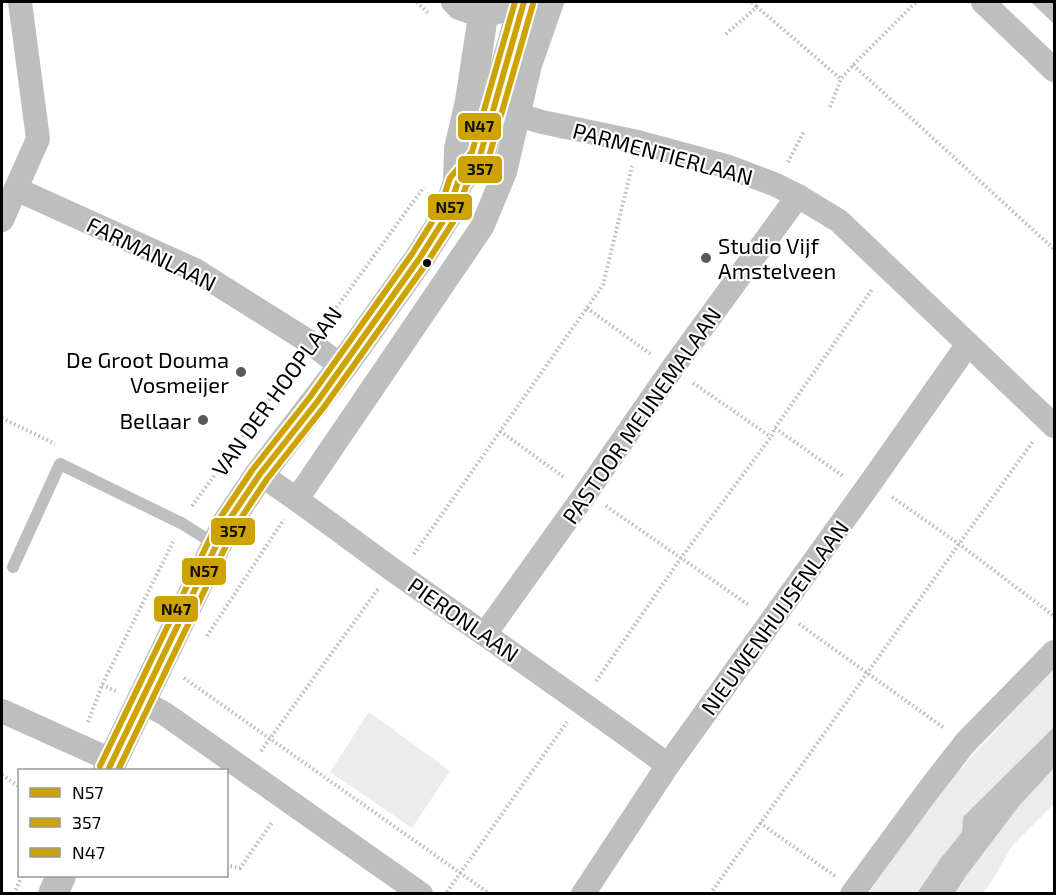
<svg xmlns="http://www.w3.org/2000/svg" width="1056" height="895" font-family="'Exo 2',sans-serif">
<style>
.green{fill:#ececec}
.water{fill:#bfbfbf}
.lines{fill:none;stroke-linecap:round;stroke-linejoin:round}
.path{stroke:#b9b9b9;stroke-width:4;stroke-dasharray:1.5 3;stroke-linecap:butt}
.service{stroke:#bebebe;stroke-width:12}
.minor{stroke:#bebebe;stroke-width:24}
.tertiary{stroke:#bebebe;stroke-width:30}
.bus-1-casing{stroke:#fff;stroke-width:10}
.bus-2-casing{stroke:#fff;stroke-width:10}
.bus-3-casing{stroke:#fff;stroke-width:10}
.bus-1{stroke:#cca300;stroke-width:6}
.bus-2{stroke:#cca300;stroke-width:6}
.bus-3{stroke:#cca300;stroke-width:6}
.poi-dot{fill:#595959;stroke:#fff;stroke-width:2}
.bus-dot{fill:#000;stroke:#fff;stroke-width:2}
.labels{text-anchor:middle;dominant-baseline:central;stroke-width:4.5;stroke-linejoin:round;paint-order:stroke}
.street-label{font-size:22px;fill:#000;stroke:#fff}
.poi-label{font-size:22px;fill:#000;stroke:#fff;text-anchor:end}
.line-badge{stroke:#fff;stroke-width:2}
.pale-badge-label{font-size:16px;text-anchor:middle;font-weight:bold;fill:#111}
</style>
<rect width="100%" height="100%" fill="#fff"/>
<g class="green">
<path d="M 1054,668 L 1054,727 L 963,817 L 962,832 L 941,858 L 917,893 L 868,894 L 920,816 L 941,790 Z"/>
<path d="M 369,712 L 450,771 L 412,828 L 330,772 Z"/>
<path d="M 1054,768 L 1054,804 L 1012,846 L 990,884 L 983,893 L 955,894 L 966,876 L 1019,806 Z"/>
</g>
<g class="water">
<path d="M 1031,2 L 1054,2 L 1054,24 Z"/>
<path d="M 1054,727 L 1054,768 L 1019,806 L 966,876 L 955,893 L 917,893 L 941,858 L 962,832 L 963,817 Z"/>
</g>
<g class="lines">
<g class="path">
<path d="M 417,2 L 429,14"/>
<path d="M 752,2 L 757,7"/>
<path d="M 726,34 L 757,7 L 841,79"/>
<path d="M 853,65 L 1054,249"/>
<path d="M 830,107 L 841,79 L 853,65 L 916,2"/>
<path d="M 788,162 L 804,131"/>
<path d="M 587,308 L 652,355"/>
<path d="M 326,322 L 424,187"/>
<path d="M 693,383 L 771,437"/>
<path d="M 2,418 L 55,444"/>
<path d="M 775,428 L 843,476"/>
<path d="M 500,431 L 565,478"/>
<path d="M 892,497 L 959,544 L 1054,616"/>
<path d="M 192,506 L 217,472 L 295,364"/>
<path d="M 606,506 L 750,606"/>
<path d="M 414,554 L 603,285 L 632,166"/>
<path d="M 799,624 L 944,728"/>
<path d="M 207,636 L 284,519"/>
<path d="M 184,678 L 490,894"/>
<path d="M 596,681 L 681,558 L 771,437 L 775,428 L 873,288"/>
<path d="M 102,685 L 116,691"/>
<path d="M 88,722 L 102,685 L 173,542"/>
<path d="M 261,751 L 378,589"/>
<path d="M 2,775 L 20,787"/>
<path d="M 760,823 L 835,876"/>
<path d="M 226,865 L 240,868 L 273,821"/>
<path d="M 447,892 L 567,722"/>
<path d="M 14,894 L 22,876"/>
<path d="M 710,894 L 959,544 L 1034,440"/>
</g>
<path class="service" d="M 13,567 L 60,464 L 183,524 L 216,545"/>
<g class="minor">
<path d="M 453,2 L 459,8 L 483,16 L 523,5 L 538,4"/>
<path d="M 983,2 L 1054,70"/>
<path d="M 479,103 L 542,122 L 638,142 L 726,166 L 776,185 L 798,196 L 839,221 L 1054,426"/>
<path d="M 16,189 L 195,270 L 311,343 L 342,367"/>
<path d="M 2,220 L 38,139 L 20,2"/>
<path d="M 260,474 C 306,505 349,538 393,570 C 485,635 578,699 668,765"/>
<path d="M 297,499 L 482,227 L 505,172 L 530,65 L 552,2"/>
<path d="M 485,634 L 586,493 L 672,369 L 798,196"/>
<path d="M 141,701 L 165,714 L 421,894"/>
<path d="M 2,711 L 113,761"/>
<path d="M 583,894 L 668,765 L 871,482 L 968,344"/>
<path d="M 852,894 L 927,792 L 965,743 L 1054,652"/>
</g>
<g class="tertiary">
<path d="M 458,182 L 480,156 L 524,2"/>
<path d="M 108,770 L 227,523 L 260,474 L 342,367 L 419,259 L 447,215 L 458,182 L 459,149 L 470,101 L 483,16 L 481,2"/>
<path d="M 53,894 L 61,876"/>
</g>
<defs>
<path id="bus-1" d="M 108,770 L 227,523 L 260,474 L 317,402 L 419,259 L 447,215 L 458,182 L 480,156 L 524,2"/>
<path id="bus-2" d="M 118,770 L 235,527 L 267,479 L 324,407 L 426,264 L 455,219 L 466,186 L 488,160 L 533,4"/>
<path id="bus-3" d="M 100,766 L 220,518 L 253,469 L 310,397 L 412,254 L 439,211 L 450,178 L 472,152 L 515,2"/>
</defs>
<use href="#bus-1" class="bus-1-casing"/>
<use href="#bus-2" class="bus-2-casing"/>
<use href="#bus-3" class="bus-3-casing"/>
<use href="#bus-1" class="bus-1"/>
<use href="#bus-2" class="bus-2"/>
<use href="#bus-3" class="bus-3"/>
</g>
<g class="poi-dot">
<circle cx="706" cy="258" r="6"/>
<circle cx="241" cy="372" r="6"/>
<circle cx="203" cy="420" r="6"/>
</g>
<circle class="bus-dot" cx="427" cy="263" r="5"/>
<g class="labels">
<g class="street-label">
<text transform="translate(663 153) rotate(15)">PARMENTIERLAAN</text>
<text transform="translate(152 253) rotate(26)">FARMANLAAN</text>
<text transform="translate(276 391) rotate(-54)">VAN DER HOOPLAAN</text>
<text transform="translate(641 415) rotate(-55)">PASTOOR MEIJNEMALAAN</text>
<text transform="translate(774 617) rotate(-54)">NIEUWENHUIJSENLAAN</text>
<text transform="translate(464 619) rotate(35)">PIERONLAAN</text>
</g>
<g class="poi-label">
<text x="718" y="245" text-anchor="start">Studio Vijf<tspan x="718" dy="25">Amstelveen</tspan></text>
<text x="229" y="359">De Groot Douma<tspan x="229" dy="25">Vosmeijer</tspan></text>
<text x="191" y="420">Bellaar</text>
</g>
</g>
<g class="line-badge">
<rect x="457" y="112" width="45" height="29" rx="6" fill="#cca300"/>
<rect x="457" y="155" width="46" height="29" rx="6" fill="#cca300"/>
<rect x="427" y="193" width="46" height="28" rx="6" fill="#cca300"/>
<rect x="210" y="517" width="46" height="29" rx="6" fill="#cca300"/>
<rect x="181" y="557" width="46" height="29" rx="6" fill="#cca300"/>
<rect x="153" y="595" width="46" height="28" rx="6" fill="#cca300"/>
</g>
<g class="pale-badge-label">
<text x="479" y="132">N47</text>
<text x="480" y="175">357</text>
<text x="450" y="213">N57</text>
<text x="233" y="537">357</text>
<text x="204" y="577">N57</text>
<text x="176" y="615">N47</text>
</g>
<rect width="1056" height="895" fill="none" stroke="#000000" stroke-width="6"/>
<rect x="18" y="769" width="210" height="108" fill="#ffffff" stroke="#999999" stroke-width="1.5"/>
<rect x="30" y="788" width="30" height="9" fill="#cca300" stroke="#999999" stroke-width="1.5"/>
<text x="72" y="799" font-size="18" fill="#000000">N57</text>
<rect x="30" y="818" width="30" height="9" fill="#cca300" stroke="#999999" stroke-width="1.5"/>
<text x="72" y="829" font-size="18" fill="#000000">357</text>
<rect x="30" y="848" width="30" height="9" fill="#cca300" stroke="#999999" stroke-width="1.5"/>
<text x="72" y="859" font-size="18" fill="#000000">N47</text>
</svg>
